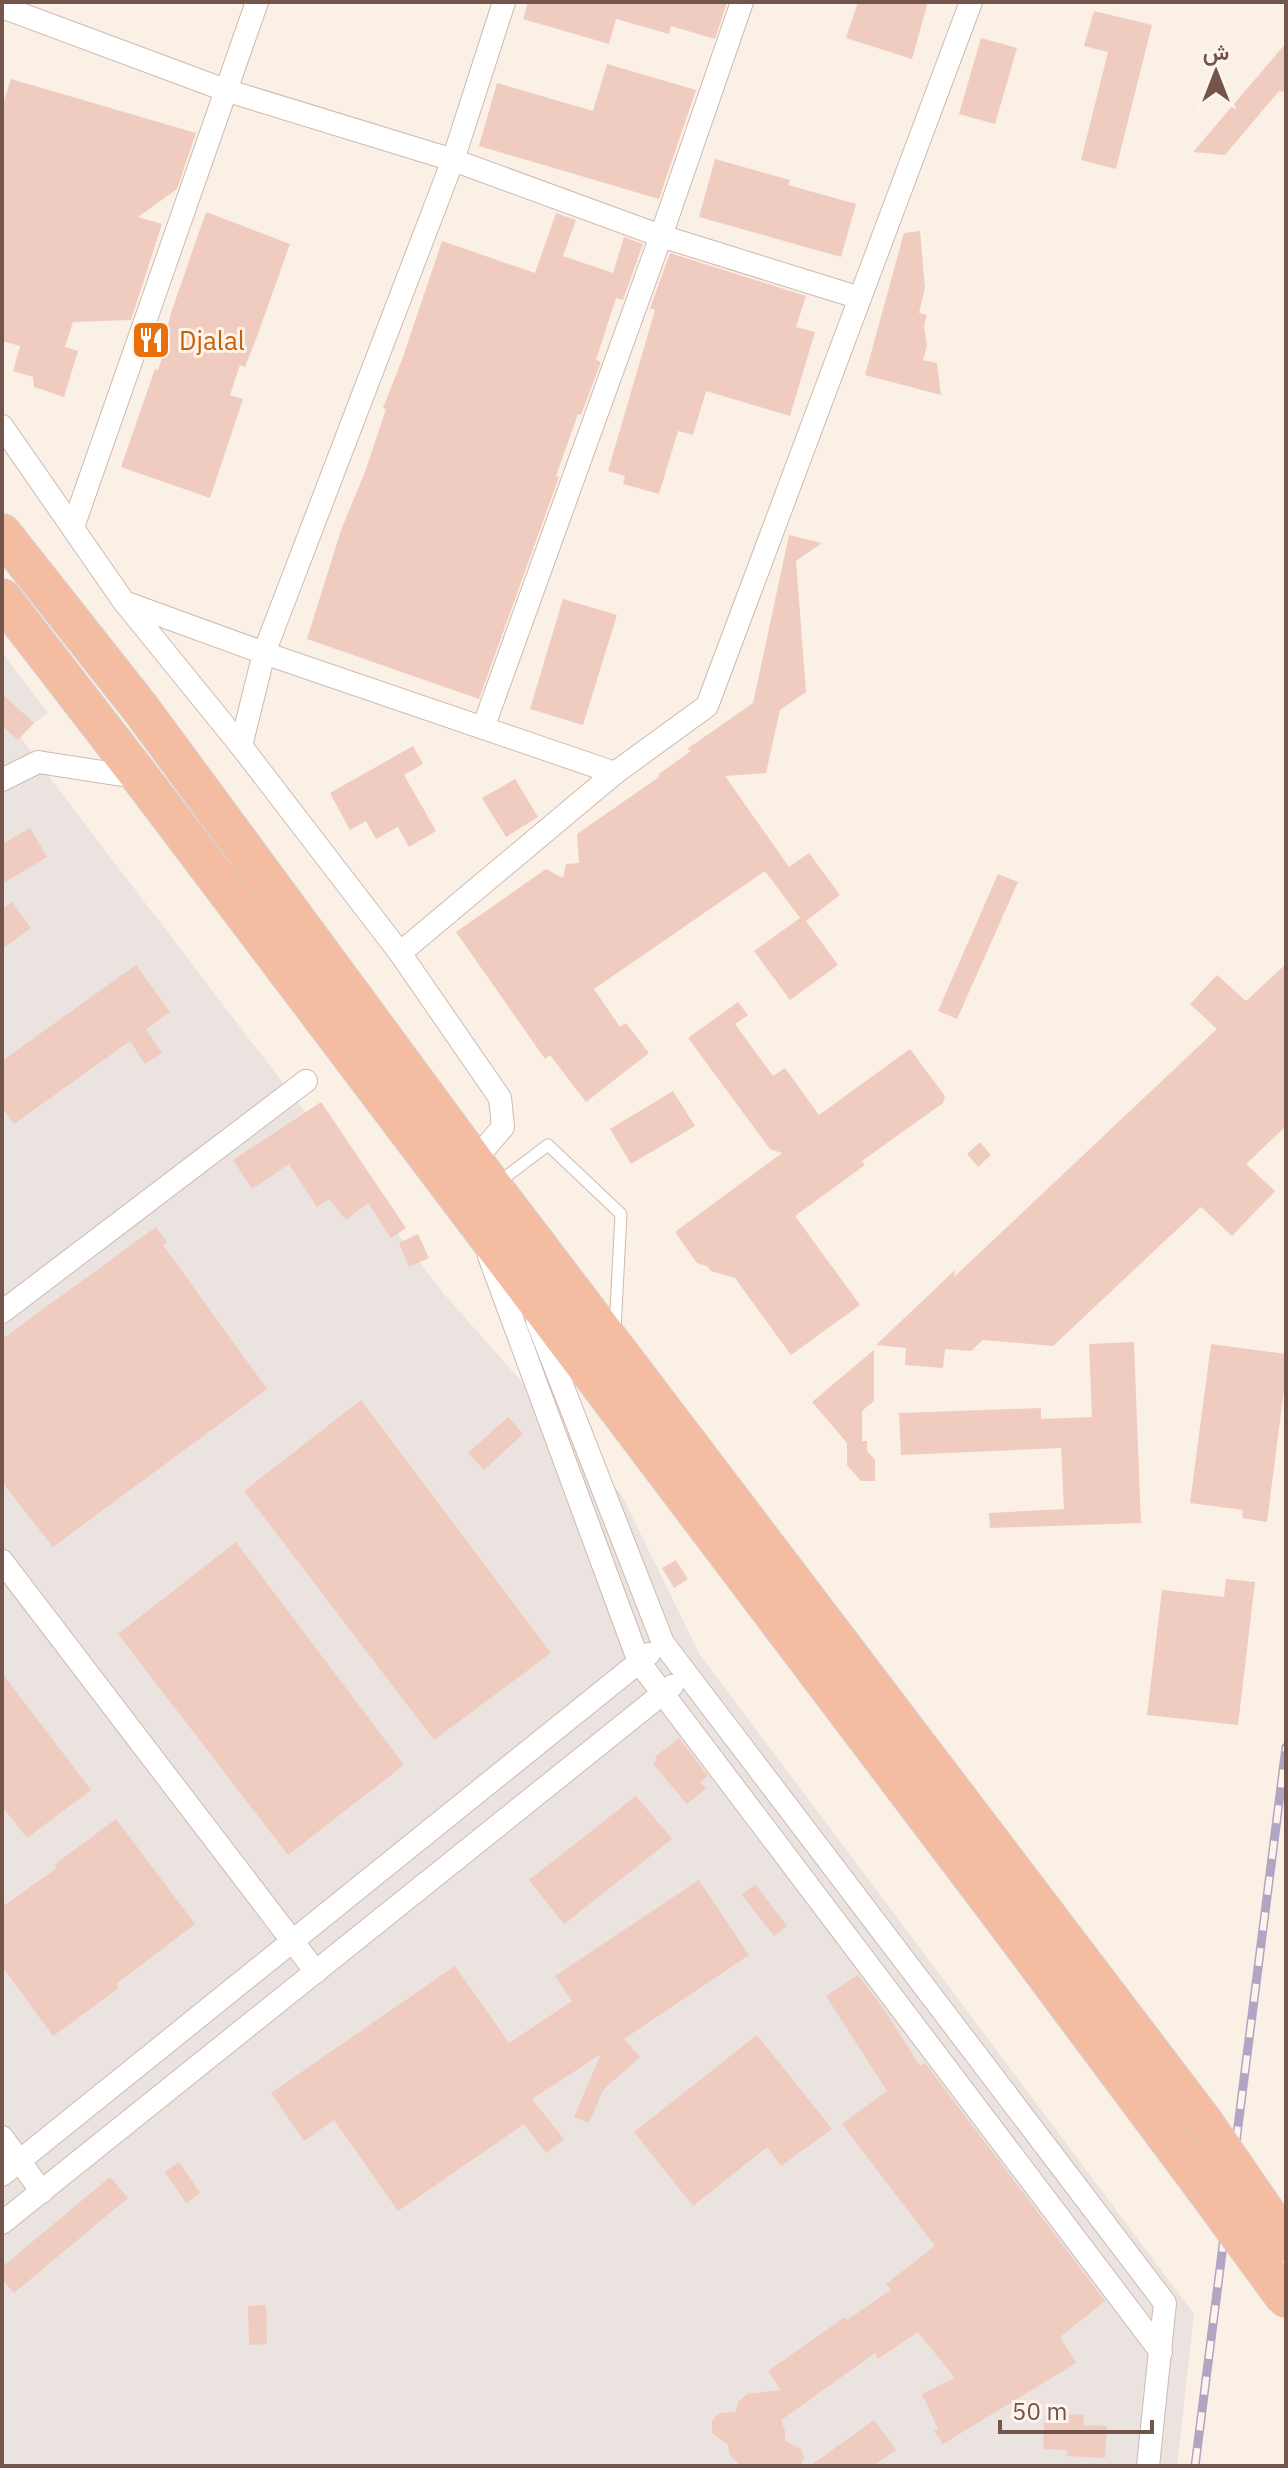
<svg xmlns="http://www.w3.org/2000/svg" width="1288" height="2468" font-family="'IBM Plex Sans',Vazirmatn,sans-serif">
<style>
.industrial{fill:#ebe3df}
.building{fill:#efccbf}
.lines{fill:none;stroke-linecap:round;stroke-linejoin:round}
.service-casing{stroke:#ceb9af;stroke-width:13}
.minor-casing{stroke:#ceb9af;stroke-width:24}
.trunk-casing{stroke:#d8cfcd;stroke-width:40}
.service{stroke:#fff;stroke-width:11}
.minor{stroke:#fff;stroke-width:22}
.trunk{stroke:#f4bca1;stroke-width:38}
.rail-casing{stroke:#b1a5c4;stroke-width:9}
.rail{stroke:#fef4ec;stroke-width:6;stroke-dasharray:18;stroke-linecap:butt}
.trunk-bridge-casing{stroke:#d8cfcd;stroke-width:40;stroke-linecap:butt}
.trunk-bridge{stroke:#f4bca1;stroke-width:38}
.labels{text-anchor:middle;dominant-baseline:central;stroke-width:6;stroke-linejoin:round;paint-order:stroke}
.food-label{font-size:26px;fill:#c56008;stroke:#fef4ec;text-anchor:start}
</style>
<rect width="100%" height="100%" fill="#fbf0e5"/>
<path class="industrial" d="M 2,653 L 48,713 L 18,733 L 46,773 L 444,1294 L 621,1494 L 700,1655 L 1194,2314 L 1177,2466 L 2,2466 Z"/>
<g class="building">
<path d="M 528,2 L 727,2 L 715,39 L 671,26 L 669,34 L 616,19 L 609,44 L 523,19 Z"/>
<path d="M 858,2 L 928,2 L 912,59 L 846,38 Z"/>
<path d="M 1094,11 L 1152,25 L 1116,169 L 1081,160 L 1108,52 L 1084,46 Z"/>
<path d="M 981,38 L 1017,48 L 995,124 L 959,114 Z"/>
<path d="M 1286,43 L 1286,92 L 1279,91 L 1225,155 L 1193,152 Z"/>
<path d="M 607,64 L 696,90 L 659,199 L 479,146 L 497,83 L 593,111 Z"/>
<path d="M 11,79 L 196,133 L 177,189 L 138,217 L 162,224 L 131,320 L 73,322 L 65,347 L 78,351 L 64,397 L 34,387 L 33,377 L 13,371 L 20,346 L 2,341 L 2,107 Z"/>
<path d="M 715,159 L 790,180 L 788,185 L 856,204 L 841,257 L 699,217 Z"/>
<path d="M 206,212 L 290,244 L 256,339 L 245,367 L 240,365 L 230,395 L 243,399 L 210,498 L 121,467 L 155,369 L 158,370 L 168,340 L 164,339 L 172,310 Z"/>
<path d="M 556,213 L 576,220 L 563,256 L 613,273 L 624,237 L 643,244 L 623,300 L 616,298 L 596,360 L 601,362 L 581,415 L 578,414 L 556,476 L 559,477 L 479,699 L 307,639 L 341,530 L 365,472 L 386,409 L 383,408 L 403,357 L 442,241 L 535,273 Z"/>
<path d="M 920,231 L 925,288 L 919,313 L 927,315 L 924,325 L 927,346 L 923,360 L 937,363 L 941,395 L 865,375 L 904,233 Z"/>
<path d="M 670,253 L 806,296 L 796,327 L 815,332 L 790,416 L 706,391 L 693,435 L 678,431 L 659,494 L 623,484 L 625,476 L 608,471 L 655,310 L 650,308 Z"/>
<path d="M 789,535 L 822,543 L 796,561 L 806,692 L 780,710 L 766,773 L 725,776 L 789,867 L 809,853 L 840,895 L 806,921 L 838,965 L 790,1000 L 754,951 L 800,918 L 765,871 L 594,989 L 620,1027 L 626,1023 L 649,1053 L 586,1102 L 550,1055 L 545,1059 L 456,932 L 546,869 L 563,878 L 566,864 L 579,863 L 577,834 L 659,777 L 659,774 L 691,751 L 687,749 L 753,703 Z"/>
<path d="M 563,599 L 617,615 L 583,725 L 530,709 Z"/>
<path d="M 2,694 L 34,723 L 18,740 L 2,726 Z"/>
<path d="M 413,746 L 423,764 L 404,775 L 436,831 L 409,847 L 398,827 L 376,839 L 366,821 L 350,830 L 330,793 Z"/>
<path d="M 515,779 L 538,817 L 506,837 L 482,798 Z"/>
<path d="M 30,828 L 47,857 L 2,884 L 2,844 Z"/>
<path d="M 998,874 L 1018,882 L 957,1019 L 938,1011 Z"/>
<path d="M 12,902 L 31,928 L 2,949 L 2,909 Z"/>
<path d="M 1286,964 L 1286,1126 L 1246,1164 L 1275,1191 L 1232,1236 L 1201,1207 L 1053,1346 L 983,1340 L 971,1351 L 945,1349 L 943,1368 L 905,1365 L 906,1348 L 876,1345 L 955,1270 L 954,1277 L 1217,1029 L 1190,1004 L 1217,975 L 1246,1001 Z"/>
<path d="M 136,965 L 170,1012 L 146,1029 L 162,1053 L 145,1064 L 130,1041 L 14,1124 L 2,1107 L 2,1061 Z"/>
<path d="M 738,1002 L 748,1015 L 735,1024 L 773,1076 L 785,1068 L 819,1115 L 910,1049 L 945,1096 L 943,1103 L 862,1161 L 865,1165 L 795,1216 L 860,1305 L 791,1355 L 735,1278 L 711,1271 L 707,1266 L 697,1263 L 675,1232 L 782,1153 L 770,1149 L 688,1038 Z"/>
<path d="M 673,1091 L 695,1126 L 631,1164 L 610,1129 Z"/>
<path d="M 321,1102 L 406,1228 L 391,1238 L 368,1203 L 346,1220 L 329,1199 L 317,1207 L 289,1164 L 252,1189 L 233,1160 Z"/>
<path d="M 980,1142 L 991,1155 L 978,1167 L 967,1154 Z"/>
<path d="M 156,1227 L 167,1242 L 163,1245 L 267,1389 L 53,1547 L 2,1482 L 2,1339 Z"/>
<path d="M 418,1234 L 429,1258 L 409,1267 L 399,1243 Z"/>
<path d="M 1134,1342 L 1141,1523 L 990,1528 L 989,1513 L 1064,1509 L 1061,1448 L 901,1455 L 899,1413 L 1041,1408 L 1041,1419 L 1092,1417 L 1089,1344 Z"/>
<path d="M 1211,1344 L 1286,1354 L 1286,1374 L 1267,1522 L 1242,1518 L 1243,1510 L 1190,1503 Z"/>
<path d="M 874,1350 L 874,1401 L 862,1411 L 862,1441 L 867,1441 L 867,1451 L 875,1460 L 875,1481 L 861,1481 L 847,1465 L 847,1443 L 812,1402 Z"/>
<path d="M 361,1400 L 551,1653 L 434,1740 L 244,1491 Z"/>
<path d="M 508,1417 L 523,1434 L 484,1470 L 468,1453 Z"/>
<path d="M 236,1542 L 404,1765 L 288,1855 L 118,1634 Z"/>
<path d="M 676,1560 L 688,1579 L 674,1588 L 662,1568 Z"/>
<path d="M 1226,1579 L 1255,1582 L 1238,1725 L 1147,1715 L 1162,1590 L 1224,1597 Z"/>
<path d="M 2,1673 L 91,1790 L 27,1838 L 2,1806 Z"/>
<path d="M 679,1738 L 708,1776 L 700,1782 L 706,1789 L 687,1804 L 653,1764 L 657,1760 L 655,1757 Z"/>
<path d="M 636,1796 L 672,1839 L 564,1924 L 529,1880 Z"/>
<path d="M 116,1819 L 195,1924 L 116,1984 L 119,1988 L 53,2036 L 2,1966 L 2,1907 L 57,1868 L 54,1865 Z"/>
<path d="M 699,1880 L 749,1955 L 624,2039 L 640,2057 L 603,2090 L 589,2123 L 574,2117 L 601,2054 L 532,2099 L 564,2139 L 546,2153 L 524,2124 L 398,2211 L 334,2120 L 304,2141 L 271,2093 L 455,1966 L 509,2043 L 572,2001 L 555,1976 Z"/>
<path d="M 755,1884 L 787,1926 L 774,1936 L 742,1895 Z"/>
<path d="M 858,1975 L 883,2008 L 920,2066 L 925,2063 L 1105,2301 L 1060,2337 L 1076,2363 L 943,2444 L 934,2431 L 938,2429 L 922,2394 L 955,2378 L 918,2332 L 878,2359 L 875,2353 L 781,2420 L 785,2431 L 785,2441 L 801,2449 L 804,2458 L 801,2466 L 741,2466 L 730,2456 L 728,2445 L 712,2433 L 712,2421 L 716,2416 L 721,2413 L 736,2412 L 738,2402 L 747,2394 L 781,2390 L 768,2371 L 845,2317 L 847,2320 L 891,2290 L 886,2284 L 935,2246 L 842,2124 L 887,2091 L 826,1996 Z"/>
<path d="M 757,2035 L 832,2129 L 781,2166 L 767,2147 L 693,2206 L 634,2132 Z"/>
<path d="M 179,2162 L 200,2193 L 186,2203 L 165,2172 Z"/>
<path d="M 110,2177 L 128,2198 L 14,2293 L 2,2279 L 2,2267 Z"/>
<path d="M 266,2305 L 267,2344 L 249,2345 L 248,2306 Z"/>
<path d="M 1045,2413 L 1084,2415 L 1083,2425 L 1107,2426 L 1105,2458 L 1067,2456 L 1067,2450 L 1043,2449 Z"/>
<path d="M 874,2420 L 896,2450 L 873,2466 L 810,2466 Z"/>
</g>
<g class="lines">
<defs>
<path id="service" d="M 499,1182 L 548,1145 L 621,1214 L 615,1330"/>
<g id="minor">
<path d="M 2,7 L 225,90 L 453,160 L 661,236 L 860,298"/>
<path d="M 2,426 L 124,602 L 264,653 L 615,773"/>
<path d="M 73,527 L 257,2"/>
<path d="M 125,603 L 241,746 L 400,953 L 500,1098 L 503,1127 L 474,1161"/>
<path d="M 483,728 L 661,236 L 742,2"/>
<path d="M 241,746 L 264,653 L 453,160 L 504,2"/>
<path d="M 2,780 L 38,762 L 141,778"/>
<path d="M 400,953 L 615,773 L 707,706 L 971,2"/>
<path d="M 489,1256 L 639,1662 L 1161,2352"/>
<path d="M 2,1312 L 306,1081"/>
<path d="M 537,1321 L 663,1643 L 1165,2303 L 1148,2466"/>
<path d="M 2,1561 L 316,1972"/>
<path d="M 2,2137 L 42,2192"/>
<path d="M 2,2175 L 649,1654"/>
<path d="M 2,2223 L 672,1686"/>
</g>
<g id="trunk">
<path d="M 2,533 L 141,709 L 493,1187 L 1203,2121"/>
<path d="M 2,598 L 141,778 L 1003,1918 L 1203,2186"/>
</g>
</defs>
<use href="#service" class="service-casing"/>
<use href="#minor" class="minor-casing"/>
<use href="#trunk" class="trunk-casing"/>
<use href="#service" class="service"/>
<use href="#minor" class="minor"/>
<use href="#trunk" class="trunk"/>
<defs>
<path id="rail" d="M 1195,2466 L 1286,1747"/>
</defs>
<use href="#rail" class="rail-casing"/>
<use href="#rail" class="rail"/>
<defs>
<g id="trunk-bridge">
<path d="M 1203,2121 L 1286,2242"/>
<path d="M 1203,2186 L 1286,2299"/>
</g>
</defs>
<use href="#trunk-bridge" class="trunk-bridge-casing"/>
<use href="#trunk-bridge" class="trunk-bridge"/>
</g>
<defs>
<symbol id="restaurant-square" viewBox="-11 -11 22 22"><rect x="-9" y="-9" width="18" height="18" rx="4" fill="#e8710a" stroke="#fef4ec"/><path d="M-5-6h1v4h1v-4h1v4h1v-4h1v5L-1.5 .5V6h-2V.5L-5-1ZM5-6V6H3V1.5H1.5Q1.5-4 5-6Z" fill="#fff"/></symbol>
</defs>
<g fill-rule="evenodd">
<use href="#restaurant-square" x="129" y="318" width="44" height="44"/>
</g>
<g class="labels">
<g class="food-label">
<text x="179" y="340">Djalal</text>
</g>
</g>
<rect width="1288" height="2468" fill="none" stroke="#73554c" stroke-width="8"/>
<g transform="translate(1216 72)" stroke="#fef4ec" stroke-width="6" paint-order="stroke">
<path d="M0-6L14 30L0 20L-14 30Z" fill="#73554c"/>
<text y="-12" font-size="22" font-weight="bold" text-anchor="middle" fill="#73554c">ش</text>
</g>
<path d="M1000 2420v12h152v-12" fill="none" stroke="#73554c" stroke-width="4"/>
<text x="1012" y="2420" font-size="24" fill="#73554c" stroke="#fef4ec" stroke-width="6" paint-order="stroke">50 m</text>
</svg>
